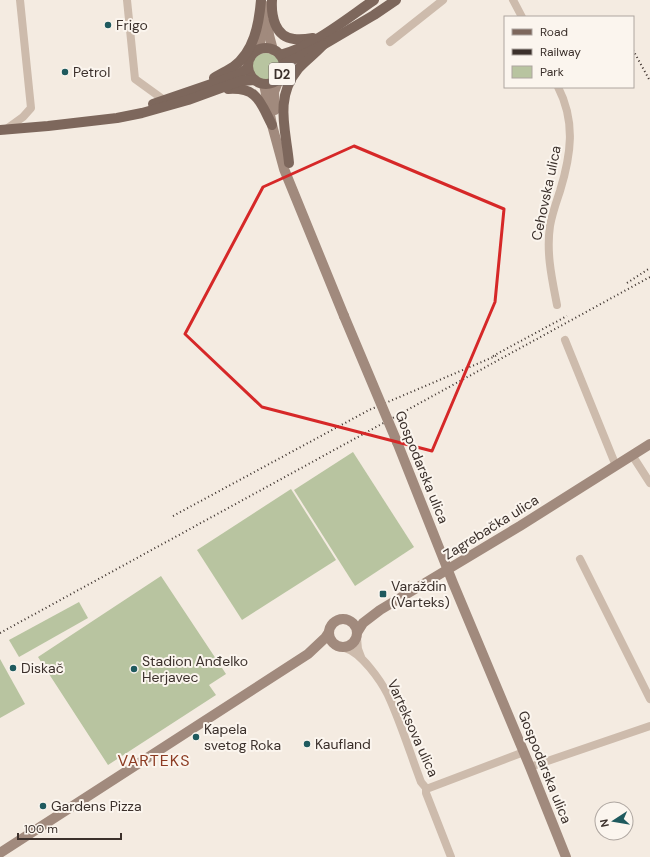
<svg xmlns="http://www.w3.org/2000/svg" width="650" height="857" font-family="'DM Sans',sans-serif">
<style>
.green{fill:#b8c4a0}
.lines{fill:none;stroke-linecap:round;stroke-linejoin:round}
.street{stroke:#cdbbac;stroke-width:8}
.secondary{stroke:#a18a7d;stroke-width:10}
.primary{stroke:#7d675c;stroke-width:10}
.rail{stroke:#3b302b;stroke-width:2;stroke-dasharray:1 3;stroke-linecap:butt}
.secondary-bridge{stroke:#a18a7d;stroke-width:10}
.marked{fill:none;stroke:#d62828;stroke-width:3;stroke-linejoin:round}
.poi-dot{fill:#1f5a5e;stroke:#fbf5ee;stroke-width:1.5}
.labels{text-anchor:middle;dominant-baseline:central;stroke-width:4;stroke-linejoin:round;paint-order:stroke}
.shield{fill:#fbf5ee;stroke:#756b66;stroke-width:1}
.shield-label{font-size:13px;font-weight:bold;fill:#3b302b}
.poi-label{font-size:14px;fill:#3b302b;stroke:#fbf5ee;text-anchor:start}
.street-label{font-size:14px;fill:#3b302b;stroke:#fbf5ee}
.quarter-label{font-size:16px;letter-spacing:1px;fill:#8c3b22;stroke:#fbf5ee}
</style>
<rect width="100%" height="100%" fill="#f4ebe1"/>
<g class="green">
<circle cx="266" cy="67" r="14"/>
<path d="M 353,452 L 414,547 L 355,586 L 294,490 Z"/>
<path d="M 291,489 L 336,560 L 242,620 L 197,550 Z"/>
<path d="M 161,576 L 226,674 L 209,685 L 216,695 L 108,765 L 38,657 Z"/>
<path d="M 79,602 L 88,618 L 19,657 L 9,640 Z"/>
<path d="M 0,659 L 25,704 L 0,718 Z"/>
</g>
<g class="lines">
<g class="street">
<path d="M 127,0 L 135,79 L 164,100"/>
<path d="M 513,0 L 522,17"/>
<path d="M 390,42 L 443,0"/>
<path d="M 5,130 L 23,117 L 31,108 L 20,0"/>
<path d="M 557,305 C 552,279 546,253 550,226 C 552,214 556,203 560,191 C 571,155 576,122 558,87"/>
<path d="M 565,340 L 616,466"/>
<path d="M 632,455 L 650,483"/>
<path d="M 580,559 L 650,699"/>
<path d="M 357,638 L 358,649 L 361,657"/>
<path d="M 345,648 C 361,652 381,681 388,695 C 401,723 410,753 421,782 L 426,788 L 429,788 L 524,752"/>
<path d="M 530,767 L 650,726"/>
<path d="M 426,788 L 426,793 L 451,857"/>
</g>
<g class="secondary">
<path d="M 268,24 L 269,35 L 273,50"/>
<path d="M 257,50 C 264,36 263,21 265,6"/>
<path d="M 264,84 L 272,125 L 284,169 L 344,316"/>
<path d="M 275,110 L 274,92 L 279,79"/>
<path d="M 397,442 L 453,583 L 530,767 L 566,857"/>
<circle cx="343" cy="633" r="14"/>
<path d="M 358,631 L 363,623 L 380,610 L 520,526 L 650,444"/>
<path d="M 0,853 L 308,654 L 325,638 L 329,632"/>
</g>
<g class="primary">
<path d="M 272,0 C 271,16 275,37 294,39 C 301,40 307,39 313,38"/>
<circle cx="266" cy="66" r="18"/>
<path d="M 280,55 C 314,46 346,19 374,0"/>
<path d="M 284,64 L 323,45 L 374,15 L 396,0"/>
<path d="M 214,78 C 220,74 227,71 233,67 C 254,52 259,24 261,0"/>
<path d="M 228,89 C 258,87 260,102 272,125"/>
<path d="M 153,104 L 223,80 L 237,75 L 248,68"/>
<path d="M 0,130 L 48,126 L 117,118 L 142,113 L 188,100 L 240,81 L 255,80"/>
<path d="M 289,163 C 286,130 274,98 298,69 C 306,60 315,54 323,45"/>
</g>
<g class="rail">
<path d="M 633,50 L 650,81"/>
<path d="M 627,283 L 650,268"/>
<path d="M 493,356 L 567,316"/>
<path d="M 173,516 L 369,410 L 498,355"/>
<path d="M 0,633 L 650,277"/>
</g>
<path class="secondary-bridge" d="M 344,316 L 397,442"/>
</g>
<path class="marked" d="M 354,146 L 504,209 L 495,302 L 432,451 L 262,407 L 185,334 L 263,187 Z"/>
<g class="poi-dot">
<circle cx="108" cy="25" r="4"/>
<circle cx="65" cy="72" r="4"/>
<rect x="379" y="590" width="8" height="8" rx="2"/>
<circle cx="13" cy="668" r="4"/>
<circle cx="134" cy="669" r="4"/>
<circle cx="196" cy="737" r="4"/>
<circle cx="307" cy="744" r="4"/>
<circle cx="43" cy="806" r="4"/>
</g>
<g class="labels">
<rect class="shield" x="269" y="63" width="26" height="22" rx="3"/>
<g class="shield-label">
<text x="282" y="74">D2</text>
</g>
<g class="poi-label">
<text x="116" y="25">Frigo</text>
<text x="73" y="72">Petrol</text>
<text x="391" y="586">Varaždin<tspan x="391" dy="16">(Varteks)</tspan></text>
<text x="142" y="661">Stadion Anđelko<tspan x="142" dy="16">Herjavec</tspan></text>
<text x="21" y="668">Diskač</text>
<text x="204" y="729">Kapela<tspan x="204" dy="16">svetog Roka</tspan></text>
<text x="315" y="744">Kaufland</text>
<text x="51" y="806">Gardens Pizza</text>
</g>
<g class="street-label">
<text transform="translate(546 193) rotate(-78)">Cehovska ulica</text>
<text transform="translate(422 467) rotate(68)">Gospodarska ulica</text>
<text transform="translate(491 527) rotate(-32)">Zagrebačka ulica</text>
<text transform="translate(413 728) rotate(66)">Varteksova ulica</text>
<text transform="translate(545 767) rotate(68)">Gospodarska ulica</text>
</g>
<g class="quarter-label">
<text x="154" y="760">VARTEKS</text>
</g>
</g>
<rect x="504" y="16" width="130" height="72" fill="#fbf5ee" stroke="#aea6a0"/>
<rect x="512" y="29" width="20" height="6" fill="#7d675c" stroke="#aea6a0"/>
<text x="540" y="36" font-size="12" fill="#3b302b">Road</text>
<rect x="512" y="49" width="20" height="6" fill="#3b302b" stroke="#aea6a0"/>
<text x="540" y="56" font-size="12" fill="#3b302b">Railway</text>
<rect x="512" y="66" width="20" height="12" fill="#b8c4a0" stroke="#aea6a0"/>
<text x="540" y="76" font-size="12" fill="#3b302b">Park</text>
<g transform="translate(614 821) rotate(258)"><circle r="19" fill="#fbf5ee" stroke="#aea6a0"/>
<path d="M0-3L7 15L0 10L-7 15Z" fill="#1f5a5e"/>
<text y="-6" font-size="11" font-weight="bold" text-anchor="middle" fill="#3b302b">N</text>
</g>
<path d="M18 833v6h103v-6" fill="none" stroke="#3b302b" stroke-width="2"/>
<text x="24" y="833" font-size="12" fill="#3b302b" stroke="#fbf5ee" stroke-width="3" paint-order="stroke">100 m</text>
</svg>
